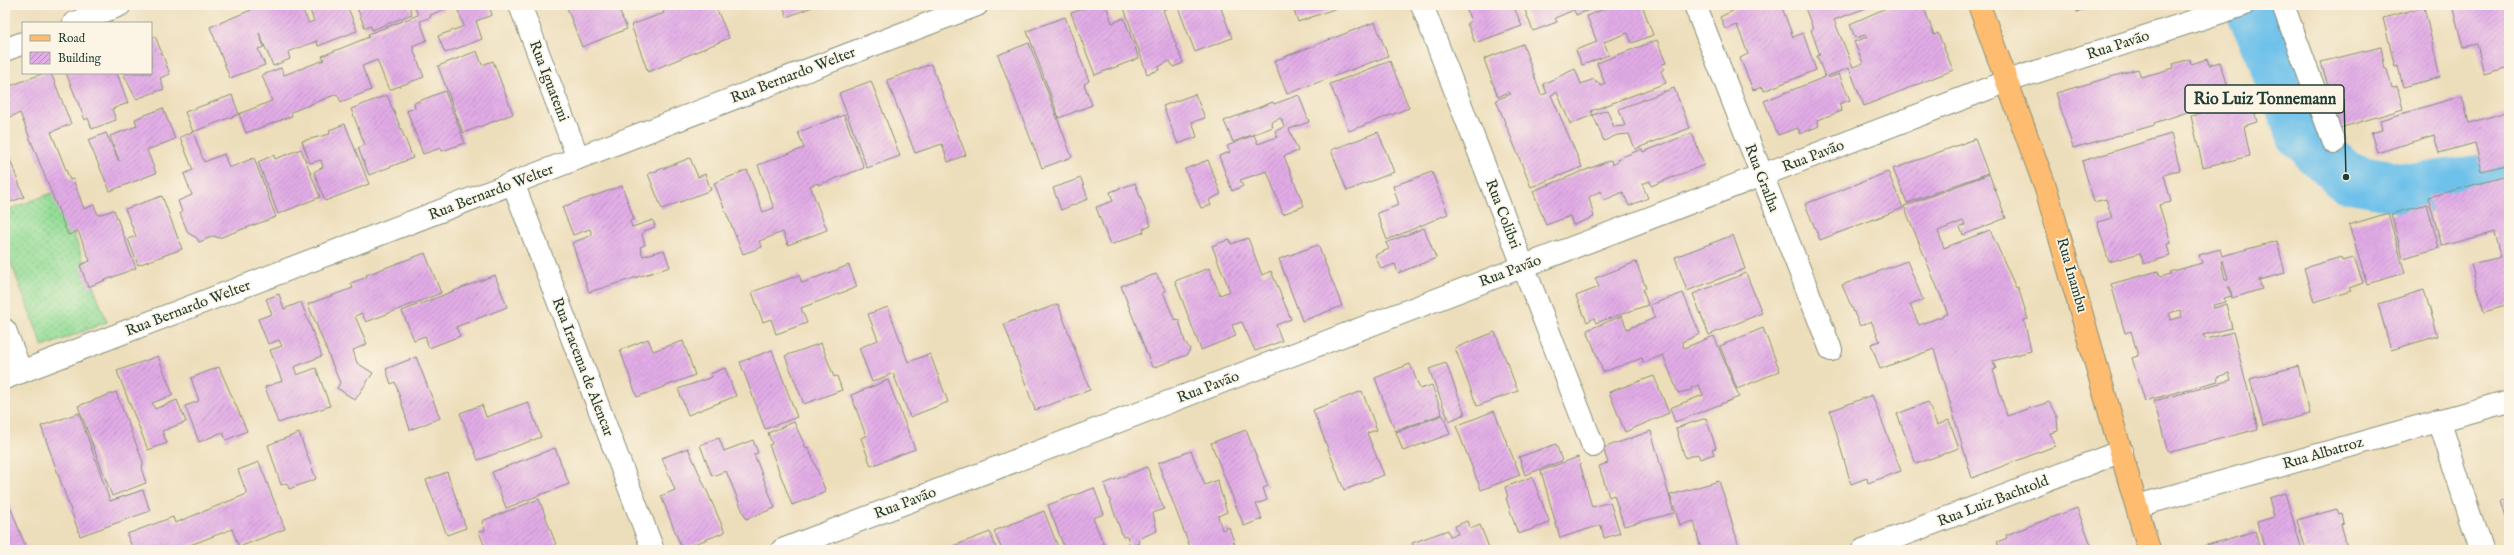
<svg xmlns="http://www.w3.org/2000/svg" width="2514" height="555" font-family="'IM FELL English',serif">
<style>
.grass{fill:url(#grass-dots);stroke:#5a8d66}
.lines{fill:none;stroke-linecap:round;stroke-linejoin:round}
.river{stroke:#6ec1ea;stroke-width:50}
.building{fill:url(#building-hatch);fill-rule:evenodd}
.minor-casing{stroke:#868e78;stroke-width:24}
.major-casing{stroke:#868e78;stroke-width:24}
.minor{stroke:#fff;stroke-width:22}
.major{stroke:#fdbc70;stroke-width:22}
.labels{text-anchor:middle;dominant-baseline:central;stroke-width:3.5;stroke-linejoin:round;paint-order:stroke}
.street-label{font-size:15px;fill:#1f3d34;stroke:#fcf5e5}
.leader{fill:none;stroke:#1f3d34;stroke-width:1.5}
.callout-dot{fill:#1f3d34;stroke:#fcf5e5;stroke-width:1.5}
.callout{fill:#fcf5e5;stroke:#1f3d34;stroke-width:1.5}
.callout-label{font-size:16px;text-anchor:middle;font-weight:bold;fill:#1f3d34}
</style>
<defs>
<pattern id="grass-dots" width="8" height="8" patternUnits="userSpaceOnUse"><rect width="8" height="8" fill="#94dd98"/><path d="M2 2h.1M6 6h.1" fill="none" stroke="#78b47d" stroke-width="1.8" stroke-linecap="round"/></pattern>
<pattern id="building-hatch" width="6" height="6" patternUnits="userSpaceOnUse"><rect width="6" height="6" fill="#e2ace7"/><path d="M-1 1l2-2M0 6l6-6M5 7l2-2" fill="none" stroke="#b78dbc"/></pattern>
</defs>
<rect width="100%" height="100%" fill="#fcf5e5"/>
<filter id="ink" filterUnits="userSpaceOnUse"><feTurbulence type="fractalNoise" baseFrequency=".025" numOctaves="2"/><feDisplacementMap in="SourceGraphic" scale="8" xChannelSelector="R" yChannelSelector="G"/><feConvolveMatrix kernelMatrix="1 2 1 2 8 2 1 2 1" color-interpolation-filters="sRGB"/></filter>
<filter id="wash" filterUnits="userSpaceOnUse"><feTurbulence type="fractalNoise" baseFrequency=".012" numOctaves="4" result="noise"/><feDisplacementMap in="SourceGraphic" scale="16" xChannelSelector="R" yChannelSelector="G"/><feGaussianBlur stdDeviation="0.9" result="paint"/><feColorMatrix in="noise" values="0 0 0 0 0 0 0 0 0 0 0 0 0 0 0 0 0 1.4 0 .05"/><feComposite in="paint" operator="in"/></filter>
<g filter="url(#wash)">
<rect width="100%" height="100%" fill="#eddebb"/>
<path class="grass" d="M 57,191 L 107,322 L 43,347 L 5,247 L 5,211 Z"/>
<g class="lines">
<path class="river" d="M 2248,5 L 2269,49 L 2301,134 L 2346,177 L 2411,189 L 2509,176"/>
</g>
<g id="blocks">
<g class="building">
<path d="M 249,5 L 297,5 L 299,11 L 302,9 L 309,23 L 314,21 L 308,5 L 347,5 L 357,31 L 318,46 L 317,41 L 288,52 L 290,59 L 273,66 L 259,33 L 264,47 L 258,49 L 265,65 L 230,78 L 210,27 L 251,10 Z"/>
<path d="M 356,5 L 409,5 L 412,14 L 372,30 L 371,26 L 365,28 Z"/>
<path d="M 414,5 L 455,5 L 430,15 L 431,17 L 420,21 L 427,40 L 412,46 L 424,77 L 389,90 L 377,60 L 362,66 L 371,90 L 341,102 L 337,94 L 291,112 L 292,116 L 246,133 L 239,114 L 272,101 L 262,75 L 281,68 L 284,75 L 324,60 L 322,56 L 369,37 L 368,34 L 418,15 Z"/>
<path d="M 456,5 L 489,5 L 492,15 L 476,21 L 482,39 L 445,53 L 438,36 L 464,26 Z"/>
<path d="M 566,5 L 617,5 L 627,29 L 582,47 Z"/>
<path d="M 672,5 L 715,5 L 729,38 L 648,72 L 631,25 L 664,13 L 663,8 Z"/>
<path d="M 783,5 L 817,5 L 787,17 Z"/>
<path d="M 1092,5 L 1106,5 L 1112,23 L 1124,18 L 1139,58 L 1095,75 L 1071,13 Z"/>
<path d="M 1131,5 L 1164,5 L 1166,9 L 1163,10 L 1183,63 L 1173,67 L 1170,61 L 1158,67 L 1159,70 L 1147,74 L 1124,8 Z"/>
<path d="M 1177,5 L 1228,5 L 1221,8 L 1232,38 L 1195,52 Z"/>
<path d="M 1292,5 L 1345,5 L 1298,22 Z"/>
<path d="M 1473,5 L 1513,5 L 1522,26 L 1475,43 L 1467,23 L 1471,21 L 1466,8 Z"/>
<path d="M 1523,5 L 1602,5 L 1576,15 L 1574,10 L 1555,18 L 1557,22 L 1533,31 Z"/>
<path d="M 1613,5 L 1642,5 L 1653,35 L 1632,43 L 1628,33 L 1604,42 L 1609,55 L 1582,65 L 1576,50 L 1597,42 L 1587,16 Z"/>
<path d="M 1745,5 L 1781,5 L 1793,37 L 1803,33 L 1816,70 L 1764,91 L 1763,87 L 1753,90 L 1740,58 L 1748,54 L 1737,25 L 1725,29 L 1720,17 Z"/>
<path d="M 1804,5 L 1874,5 L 1834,20 L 1853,67 L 1863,63 L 1854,42 L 1867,37 L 1865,35 L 1855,38 L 1850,24 L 1893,5 L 1923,5 L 1934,35 L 1938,33 L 1953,70 L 1864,106 L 1849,68 L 1828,76 L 1829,78 L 1839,74 L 1850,100 L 1839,104 L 1842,111 L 1817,120 L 1819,126 L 1800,134 L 1798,128 L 1778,135 L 1764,101 L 1825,77 L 1817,56 L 1820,55 L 1811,30 L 1813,29 Z"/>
<path d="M 2075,5 L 2097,5 L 2077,12 Z"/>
<path d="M 2452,5 L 2505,5 L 2509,22 L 2509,67 L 2484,74 L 2477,44 L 2463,47 Z"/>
<path d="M 2424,7 L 2440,77 L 2403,87 L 2398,66 L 2395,67 L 2383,18 Z"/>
<path d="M 1065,17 L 1089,81 L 1084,84 L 1092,105 L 1059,118 L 1027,31 Z"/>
<path d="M 1375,22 L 1388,56 L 1287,94 L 1274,61 Z"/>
<path d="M 155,36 L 170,74 L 160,78 L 164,89 L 136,99 L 123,73 L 151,73 L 151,38 Z"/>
<path d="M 1657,40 L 1666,63 L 1662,64 L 1664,69 L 1661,71 L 1666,83 L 1591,111 L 1593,115 L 1570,124 L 1557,92 L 1551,95 L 1582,167 L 1531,187 L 1496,100 L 1511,94 L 1509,92 L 1498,97 L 1484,59 L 1523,44 L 1541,95 L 1547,93 L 1543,84 L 1575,69 L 1581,84 L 1594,79 L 1596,83 L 1599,82 L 1601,86 L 1605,84 L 1597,63 Z"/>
<path d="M 1029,43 L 1072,157 L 1042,168 L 998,55 Z"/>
<path d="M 2381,47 L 2385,69 L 2387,69 L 2392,88 L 2397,86 L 2403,109 L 2340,128 L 2321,62 Z"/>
<path d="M 477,51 L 482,65 L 493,61 L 513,114 L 463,133 L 438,66 Z"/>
<path d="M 2190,59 L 2191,64 L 2207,59 L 2209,65 L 2220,62 L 2231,103 L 2221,107 L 2251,99 L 2257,122 L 2244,126 L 2250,156 L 2203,167 L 2191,116 L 2201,113 L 2200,108 L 2154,123 L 2155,125 L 2073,148 L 2056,93 L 2138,69 L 2141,77 L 2174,68 L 2173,64 Z"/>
<path d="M 1390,61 L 1409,108 L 1349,131 L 1330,84 Z"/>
<path d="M 931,64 L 966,155 L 948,162 L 942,144 L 915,153 L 887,80 Z"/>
<path d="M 44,73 L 51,73 L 71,124 L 51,132 L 70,180 L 73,179 L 84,209 L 94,205 L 98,215 L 114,210 L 136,268 L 88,287 L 80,265 L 90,261 L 78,231 L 68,235 L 20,113 L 5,119 L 5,91 L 11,89 L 10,86 Z"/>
<path d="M 66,73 L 117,73 L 128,103 L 112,109 L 116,120 L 92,129 L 88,118 L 85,120 Z"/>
<path d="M 871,81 L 900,156 L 867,168 L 839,93 Z"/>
<path d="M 1674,88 L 1690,128 L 1635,149 L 1629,134 L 1617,135 L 1604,141 L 1593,115 L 1607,110 L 1614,127 L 1625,126 L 1619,109 Z"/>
<path d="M 445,91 L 465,143 L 442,151 L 441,148 L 423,154 L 407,111 L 415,108 L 414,103 Z"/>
<path d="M 1195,94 L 1205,118 L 1192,122 L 1197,137 L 1178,144 L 1163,106 Z"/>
<path d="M 232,95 L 239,114 L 193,132 L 185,112 Z"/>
<path d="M 387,95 L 413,158 L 369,175 L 358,148 L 365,145 L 351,109 Z"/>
<path d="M 1299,95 L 1309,122 L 1289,129 L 1298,151 L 1284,156 L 1304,206 L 1283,214 L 1267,171 L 1240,180 L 1243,186 L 1232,191 L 1219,156 L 1230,152 L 1227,146 L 1254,135 L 1258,144 L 1277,137 L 1275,131 L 1284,127 L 1281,118 L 1271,122 L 1273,127 L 1233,142 L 1224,121 L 1273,102 L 1274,104 Z"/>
<path d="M 2462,96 L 2469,123 L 2509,111 L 2509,164 L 2482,171 L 2475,143 L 2439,153 L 2434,135 L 2377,153 L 2371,133 L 2382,130 L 2380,120 Z"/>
<path d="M 163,108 L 175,139 L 147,150 L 156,173 L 110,191 L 88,140 L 106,133 L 119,161 L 110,136 L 137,126 L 135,119 Z"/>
<path d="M 844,115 L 864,168 L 818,185 L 818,183 L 810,186 L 827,230 L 788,245 L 783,232 L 759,241 L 762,247 L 743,254 L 714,183 L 747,170 L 763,212 L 774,208 L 758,165 L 804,148 L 798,132 Z"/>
<path d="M 345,124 L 369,184 L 325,201 L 314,172 L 323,167 L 321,160 L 310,163 L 302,141 L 330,134 L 329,130 Z"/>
<path d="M 193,132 L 204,162 L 224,154 L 229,168 L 254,158 L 276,217 L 232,233 L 219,238 L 214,236 L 199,242 L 197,238 L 188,233 L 180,213 L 182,212 L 178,201 L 192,195 L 184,174 L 193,170 L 180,137 Z"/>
<path d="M 1378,132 L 1394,172 L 1347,191 L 1331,150 Z"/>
<path d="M 1692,133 L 1704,165 L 1651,186 L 1650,181 L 1642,184 L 1648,198 L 1629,206 L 1623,192 L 1605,200 L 1601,191 L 1589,197 L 1594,217 L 1573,225 L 1570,216 L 1546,225 L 1533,191 L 1611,160 L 1612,165 L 1618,162 L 1617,159 L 1642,149 L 1643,152 Z"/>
<path d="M 2171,134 L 2180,170 L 2164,175 L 2171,202 L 2159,205 L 2171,243 L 2167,244 L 2170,256 L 2144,264 L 2140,253 L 2109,262 L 2097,222 L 2112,218 L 2106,199 L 2094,202 L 2082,161 Z"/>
<path d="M 1975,139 L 1988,173 L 1907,203 L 1893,169 Z"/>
<path d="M 5,146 L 24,197 L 5,204 Z"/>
<path d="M 301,149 L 320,197 L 278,214 L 258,162 L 274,155 L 275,159 Z"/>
<path d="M 690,158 L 698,177 L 705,174 L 711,190 L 662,209 L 648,174 Z"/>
<path d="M 1208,160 L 1221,194 L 1209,200 L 1211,205 L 1201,208 L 1185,169 Z"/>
<path d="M 1432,172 L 1448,214 L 1387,240 L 1377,213 L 1399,205 L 1393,186 Z"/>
<path d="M 1888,172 L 1903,208 L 1820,240 L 1805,204 Z"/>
<path d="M 1989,174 L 2006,218 L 1963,235 L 1960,227 L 1965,225 L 1963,221 L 1938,231 L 1944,248 L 1990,230 L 2016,288 L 2018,287 L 2028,319 L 2024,320 L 2031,351 L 1993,361 L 1996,369 L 1993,370 L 2007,416 L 2049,402 L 2057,417 L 2058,431 L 2050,433 L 2055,446 L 1972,478 L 1934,349 L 1880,369 L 1871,344 L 1880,341 L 1871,321 L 1860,326 L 1842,285 L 1907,261 L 1923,300 L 1910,305 L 1919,325 L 1948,314 L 1904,206 Z"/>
<path d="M 2507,176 L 2509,183 L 2509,305 L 2484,312 L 2471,264 L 2501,257 L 2495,232 L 2442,246 L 2428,197 Z"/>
<path d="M 1081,178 L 1088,199 L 1061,210 L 1053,188 Z"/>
<path d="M 1135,183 L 1151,226 L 1143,229 L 1144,232 L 1110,245 L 1096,207 L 1113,201 L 1110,192 Z"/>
<path d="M 622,186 L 634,219 L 630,221 L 632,227 L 653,220 L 655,227 L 644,231 L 642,235 L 645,245 L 640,247 L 643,256 L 664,250 L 670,267 L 589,292 L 572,243 L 592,235 L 590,229 L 573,235 L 562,207 Z"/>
<path d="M 162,196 L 182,249 L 138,265 L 128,239 L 136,236 L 125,209 Z"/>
<path d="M 2427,204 L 2439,248 L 2403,258 L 2391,214 Z"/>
<path d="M 2388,213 L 2405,273 L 2367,284 L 2349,225 Z"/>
<path d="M 1424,228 L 1436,258 L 1398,273 L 1395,264 L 1381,269 L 1375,255 L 1389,249 L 1386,243 Z"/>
<path d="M 1733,235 L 1745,269 L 1687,291 L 1675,257 Z"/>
<path d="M 1248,238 L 1262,275 L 1271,271 L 1291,319 L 1276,325 L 1282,341 L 1255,351 L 1242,322 L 1232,325 L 1236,336 L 1201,350 L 1175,281 L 1209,268 L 1220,295 L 1230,291 L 1212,246 L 1230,239 L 1231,244 Z"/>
<path d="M 2277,241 L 2285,273 L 2259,280 L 2262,289 L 2232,298 L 2230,287 L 2228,287 L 2232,296 L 2224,298 L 2225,302 L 2213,305 L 2214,308 L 2226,304 L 2232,328 L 2203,335 L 2206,339 L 2233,332 L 2258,429 L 2171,452 L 2167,449 L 2154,401 L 2231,380 L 2229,373 L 2217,377 L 2218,381 L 2145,401 L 2132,358 L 2138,356 L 2131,331 L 2125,333 L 2111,284 L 2158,271 L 2160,277 L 2171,274 L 2170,272 L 2202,263 L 2199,255 L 2220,249 L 2222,256 ZM 2221,261 L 2223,261 L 2228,279 L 2225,279 ZM 2180,310 L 2182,317 L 2171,320 L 2169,313 Z"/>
<path d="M 1318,245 L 1342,306 L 1302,321 L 1279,259 Z"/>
<path d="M 425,253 L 441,293 L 366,322 L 362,313 L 355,316 L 367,344 L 353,350 L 357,363 L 373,373 L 355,400 L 337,388 L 340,383 L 308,304 L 353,288 L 351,283 L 367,277 L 366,275 Z"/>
<path d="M 2341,257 L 2342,261 L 2354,258 L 2363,283 L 2349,288 L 2351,291 L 2314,302 L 2304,268 Z"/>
<path d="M 1636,262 L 1646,288 L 1643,290 L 1648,305 L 1596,323 L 1594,318 L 1587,322 L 1576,296 L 1599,287 L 1595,278 Z"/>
<path d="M 849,265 L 857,287 L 801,308 L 807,323 L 776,334 L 771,319 L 763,322 L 752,292 L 799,275 L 802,283 Z"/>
<path d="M 1746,273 L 1762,313 L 1709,335 L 1693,294 Z"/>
<path d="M 1156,274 L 1166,291 L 1163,292 L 1174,319 L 1179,320 L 1185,342 L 1190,349 L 1187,355 L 1155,367 L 1152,367 L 1121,286 Z"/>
<path d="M 495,275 L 507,307 L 456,327 L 460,336 L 429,348 L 425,336 L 414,340 L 402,311 Z"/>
<path d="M 2424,290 L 2438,336 L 2391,350 L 2378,304 Z"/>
<path d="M 1683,293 L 1700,334 L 1682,342 L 1684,348 L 1714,336 L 1739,397 L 1675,422 L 1670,408 L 1703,395 L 1699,385 L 1691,388 L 1692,390 L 1678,393 L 1663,355 L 1643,363 L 1642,358 L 1603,372 L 1587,330 L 1622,316 L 1627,329 L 1655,318 L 1650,305 Z"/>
<path d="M 279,294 L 284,309 L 301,302 L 322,356 L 294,367 L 297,375 L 316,368 L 330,406 L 278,423 L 265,387 L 282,381 L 270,350 L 282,346 L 279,340 L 268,344 L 258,319 L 272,314 L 266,299 Z"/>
<path d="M 1058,304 L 1090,390 L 1035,410 L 1004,324 Z"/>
<path d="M 888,307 L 908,362 L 930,354 L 948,402 L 910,417 L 893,373 L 872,382 L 859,348 L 878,340 L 868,314 Z"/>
<path d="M 1763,328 L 1780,371 L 1737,389 L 1720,346 Z"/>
<path d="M 1495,332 L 1518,391 L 1477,406 L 1455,348 Z"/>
<path d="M 648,339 L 653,351 L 683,341 L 695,375 L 637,397 L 620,350 Z"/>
<path d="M 821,343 L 834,377 L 837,376 L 842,390 L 804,404 L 785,356 Z"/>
<path d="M 772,350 L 797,417 L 765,429 L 740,362 Z"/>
<path d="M 158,356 L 173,395 L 152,403 L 155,409 L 177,400 L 186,422 L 162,431 L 167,443 L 148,450 L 117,371 Z"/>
<path d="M 416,357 L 440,418 L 410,430 L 395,382 L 391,384 L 386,369 Z"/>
<path d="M 1446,363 L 1465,414 L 1449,421 L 1429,369 Z"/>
<path d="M 1410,364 L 1420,389 L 1432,385 L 1442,414 L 1395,431 L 1375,378 Z"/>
<path d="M 2298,366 L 2310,414 L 2263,426 L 2250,379 Z"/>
<path d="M 219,367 L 247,431 L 226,440 L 223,432 L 199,442 L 185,406 L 199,401 L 191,378 Z"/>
<path d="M 725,368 L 736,396 L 688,415 L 678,389 L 712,377 L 710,374 Z"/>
<path d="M 1654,376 L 1669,413 L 1625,432 L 1609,392 Z"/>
<path d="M 888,380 L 915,449 L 871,466 L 861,438 L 866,436 L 851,395 Z"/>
<path d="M 1362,391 L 1377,430 L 1367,433 L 1384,475 L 1344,490 L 1313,410 Z"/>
<path d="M 116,392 L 143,462 L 142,471 L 146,483 L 112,496 L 78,406 Z"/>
<path d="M 1872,395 L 1901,471 L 1868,483 L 1867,478 L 1851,484 L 1830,411 Z"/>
<path d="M 528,402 L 541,437 L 478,460 L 460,413 L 482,405 L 486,417 Z"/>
<path d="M 1928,402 L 1937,425 L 1949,420 L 1959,448 L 1916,464 L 1897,414 Z"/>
<path d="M 1494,411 L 1520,475 L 1481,490 L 1456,426 Z"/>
<path d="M 79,413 L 110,501 L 143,490 L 150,511 L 80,536 L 41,426 Z"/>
<path d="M 1443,415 L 1450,434 L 1403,451 L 1396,432 Z"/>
<path d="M 1706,418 L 1716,448 L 1712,449 L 1714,454 L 1700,459 L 1698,454 L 1685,458 L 1676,428 Z"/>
<path d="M 794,422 L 806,448 L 808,447 L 826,492 L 792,505 L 769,445 L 772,444 L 768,433 Z"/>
<path d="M 1246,430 L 1268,486 L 1263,488 L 1267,500 L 1256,504 L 1262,519 L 1244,526 L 1211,443 Z"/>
<path d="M 1651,431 L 1674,513 L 1624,526 L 1614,495 L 1609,497 L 1599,466 L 1608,463 L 1603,448 Z"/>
<path d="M 299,433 L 316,479 L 289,489 L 287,483 L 281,485 L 268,445 Z"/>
<path d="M 719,438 L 724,451 L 753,440 L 758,453 L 754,454 L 775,508 L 746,519 L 726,471 L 712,476 L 700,445 Z"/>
<path d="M 1556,444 L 1562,461 L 1525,475 L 1519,457 Z"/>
<path d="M 555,448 L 569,484 L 506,508 L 492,472 Z"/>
<path d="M 688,448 L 725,532 L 682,549 L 661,496 L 675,490 L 662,458 Z"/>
<path d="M 1191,451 L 1205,485 L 1217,480 L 1227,512 L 1218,516 L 1222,530 L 1229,527 L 1236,548 L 1229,550 L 1191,550 L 1158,463 Z"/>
<path d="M 1578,457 L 1592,507 L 1610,502 L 1620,533 L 1604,538 L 1601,525 L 1560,538 L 1541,471 Z"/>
<path d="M 259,462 L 285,529 L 239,547 L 232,529 L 185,547 L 186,550 L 133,550 L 127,534 L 173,517 L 175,523 L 247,494 L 238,470 Z"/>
<path d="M 1147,467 L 1164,509 L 1153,513 L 1157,531 L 1138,539 L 1139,543 L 1130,546 L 1127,536 L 1123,537 L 1104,484 Z"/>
<path d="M 447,472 L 466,528 L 447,535 L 426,480 Z"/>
<path d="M 1532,477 L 1550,523 L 1518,534 L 1506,498 L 1508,497 L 1505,487 Z"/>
<path d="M 1719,481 L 1726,502 L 1740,550 L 1725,550 L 1724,548 L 1701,550 L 1694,521 L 1680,525 L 1670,495 Z"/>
<path d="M 1094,488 L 1104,514 L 1093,518 L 1106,550 L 1065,550 L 1048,505 Z"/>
<path d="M 2285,493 L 2302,550 L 2265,550 L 2257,522 L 2274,517 L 2269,498 Z"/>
<path d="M 7,499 L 18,527 L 27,550 L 5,550 L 5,500 Z"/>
<path d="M 539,499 L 558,550 L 486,550 L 479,532 L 485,530 L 482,521 Z"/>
<path d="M 2509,499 L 2509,528 L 2501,501 Z"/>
<path d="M 2077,508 L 2093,550 L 2000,550 L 1997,542 L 2007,538 L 2006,535 Z"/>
<path d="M 2337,509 L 2339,514 L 2342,513 L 2344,523 L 2341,524 L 2348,550 L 2306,550 L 2297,520 Z"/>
<path d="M 1044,511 L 1058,547 L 1051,550 L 1002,550 L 994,531 Z"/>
<path d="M 1467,521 L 1470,529 L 1480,525 L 1490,550 L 1415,550 L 1412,543 L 1448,530 L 1450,536 L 1458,534 L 1455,526 Z"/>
<path d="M 2255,531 L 2260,550 L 2190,550 Z"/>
<path d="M 990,532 L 997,550 L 943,550 Z"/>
</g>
</g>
</g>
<g filter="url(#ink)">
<use href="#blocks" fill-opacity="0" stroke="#868e78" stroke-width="1"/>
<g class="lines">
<defs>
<g id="minor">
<path d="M 520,5 L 578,158"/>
<path d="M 1422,5 L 1593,446"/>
<path d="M 1695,5 L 1831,350"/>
<path d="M 2283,5 L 2334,143"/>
<path d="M 74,23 L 120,5"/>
<path d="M 5,50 L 23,43"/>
<path d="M 513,183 L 653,550"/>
<path d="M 5,330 L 21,372"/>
<path d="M 5,378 L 977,5"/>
<path d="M 2439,420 L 2481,550"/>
<path d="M 2137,506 L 2509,401"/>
<path d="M 782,550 L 2008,81 L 2243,5"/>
<path d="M 1863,550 L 2122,451"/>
</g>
<path id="major" d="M 1979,5 L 2046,189 L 2149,550"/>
</defs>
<use href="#minor" class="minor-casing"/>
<use href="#major" class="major-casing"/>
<use href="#minor" class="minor"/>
<use href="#major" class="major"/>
</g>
</g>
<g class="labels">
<g class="street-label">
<text transform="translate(2118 45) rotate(-18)">Rua Pavão</text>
<text transform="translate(793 75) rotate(-21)">Rua Bernardo Welter</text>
<text transform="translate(549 81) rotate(69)">Rua Iguatemi</text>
<text transform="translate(1813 156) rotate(-21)">Rua Pavão</text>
<text transform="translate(1762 178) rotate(69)">Rua Gralha</text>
<text transform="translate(491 192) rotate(-21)">Rua Bernardo Welter</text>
<text transform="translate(1503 214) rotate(69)">Rua Colibri</text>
<text transform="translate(1510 271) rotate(-21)">Rua Pavão</text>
<text transform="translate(2072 275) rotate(74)">Rua Inambu</text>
<text transform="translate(188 308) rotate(-21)">Rua Bernardo Welter</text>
<text transform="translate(583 367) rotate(69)">Rua Iracema de Alencar</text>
<text transform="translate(1208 387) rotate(-21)">Rua Pavão</text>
<text transform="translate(2323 453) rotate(-16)">Rua Albatroz</text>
<text transform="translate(1993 501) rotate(-21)">Rua Luiz Bachtold</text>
<text transform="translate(905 503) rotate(-21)">Rua Pavão</text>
</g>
</g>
<path class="leader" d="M2346 177L2344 99"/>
<circle class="callout-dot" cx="2346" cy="177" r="4"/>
<rect class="callout" x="2185" y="85" width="159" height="28" rx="4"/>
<g class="callout-label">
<text x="2265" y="104">Rio Luiz Tonnemann</text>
</g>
<rect width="2514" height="555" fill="none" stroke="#fcf5e5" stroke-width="20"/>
<rect x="22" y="22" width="130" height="52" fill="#fcf5e5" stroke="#a4ab9e"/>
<rect x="30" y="35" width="20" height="6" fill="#fdbc70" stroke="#a4ab9e"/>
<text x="58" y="42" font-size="12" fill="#1f3d34">Road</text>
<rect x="30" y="52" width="20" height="12" fill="url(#building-hatch)" stroke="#a4ab9e"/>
<text x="58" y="62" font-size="12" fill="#1f3d34">Building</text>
</svg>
